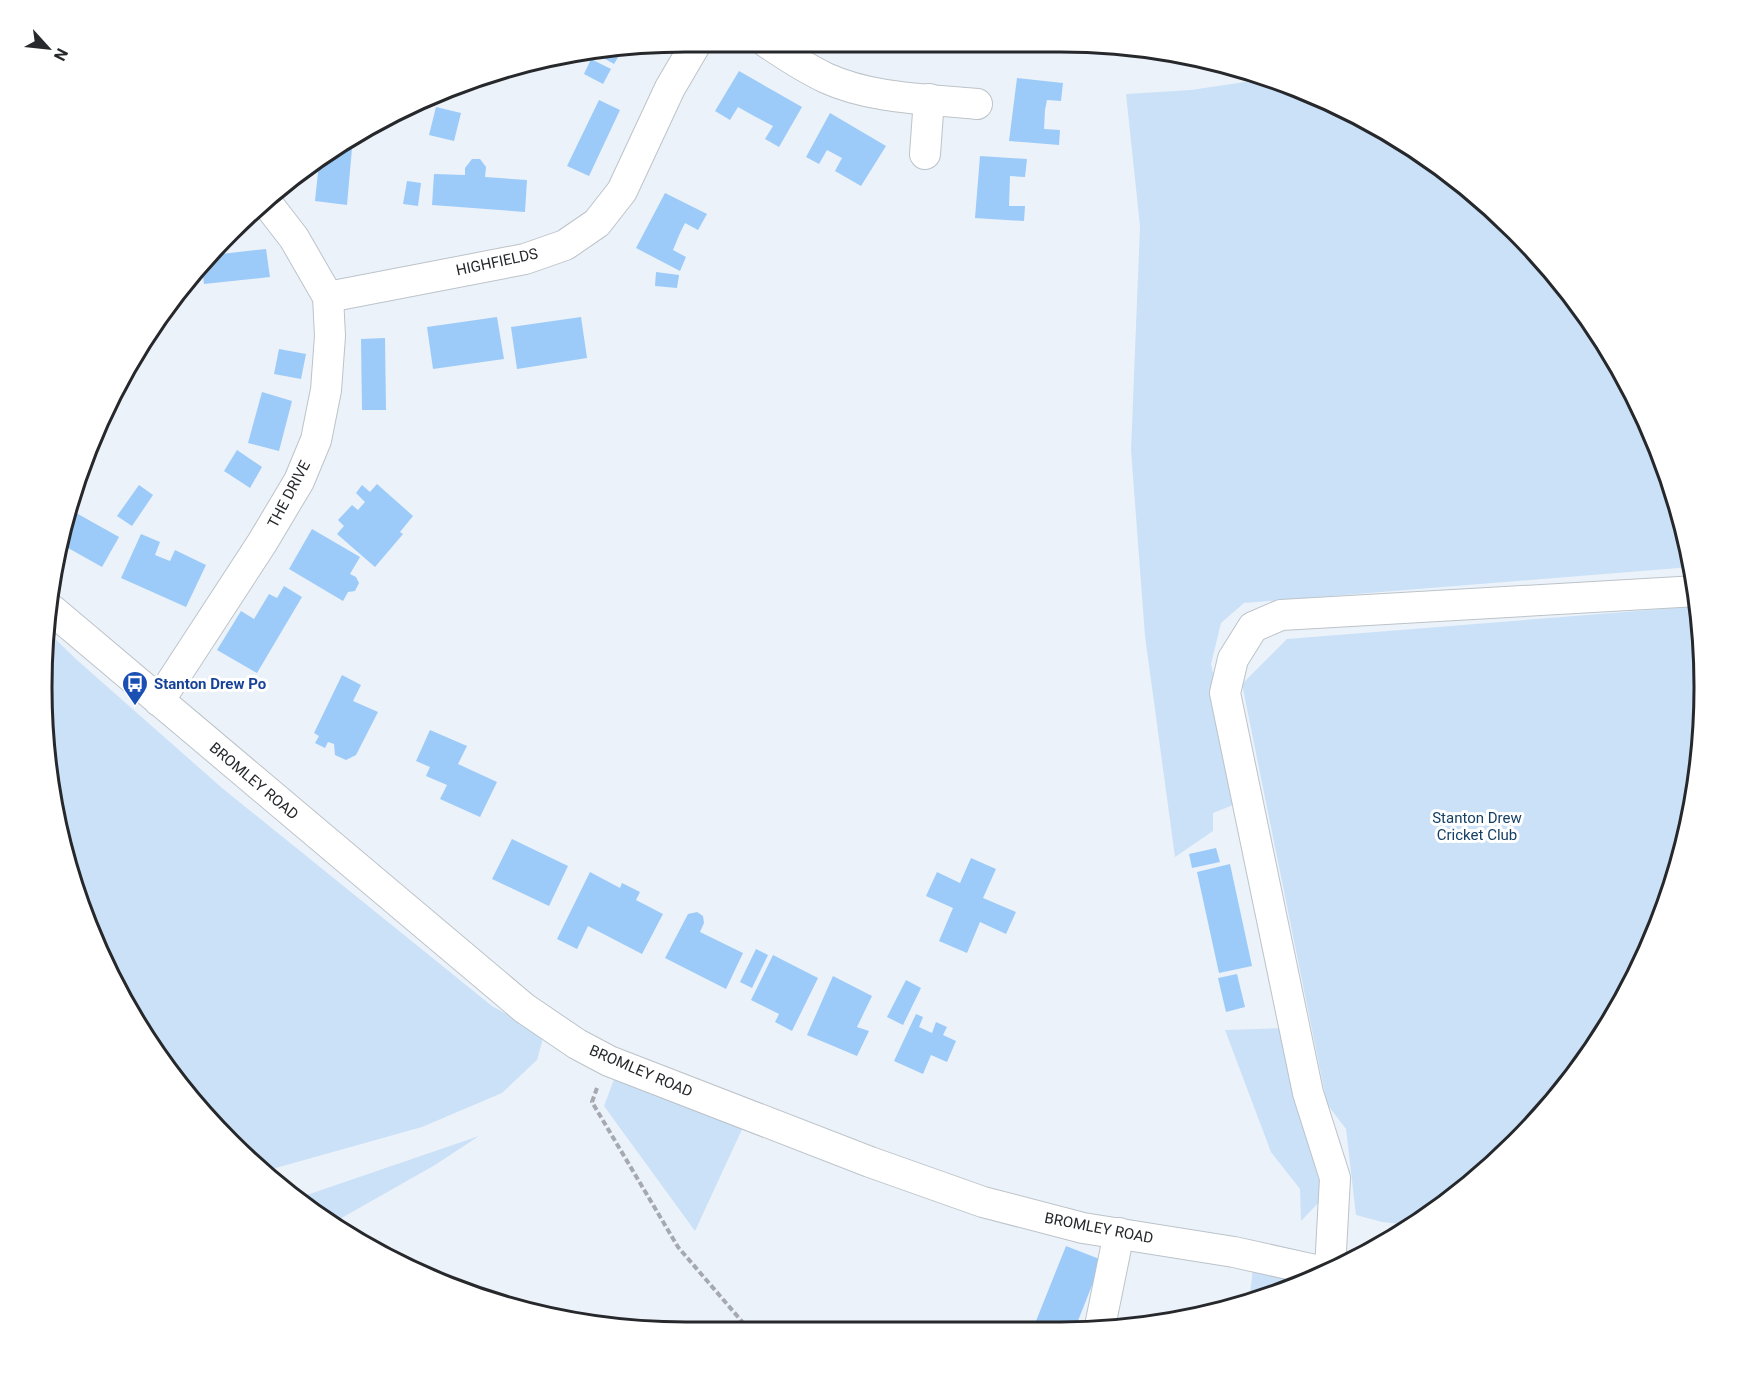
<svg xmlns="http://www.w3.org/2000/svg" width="1747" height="1374" font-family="Roboto,sans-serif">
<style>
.green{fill:#cbe1f8}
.building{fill:#9ccbf9}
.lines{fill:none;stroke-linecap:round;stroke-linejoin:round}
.minor-casing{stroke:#bcc3c9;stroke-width:32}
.path{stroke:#a6aab0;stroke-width:4;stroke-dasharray:6 3;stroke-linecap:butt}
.minor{stroke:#fff;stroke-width:30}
.labels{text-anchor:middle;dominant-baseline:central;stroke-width:6;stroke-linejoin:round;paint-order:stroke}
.street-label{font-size:15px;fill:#26282b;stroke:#fff}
.transit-label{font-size:15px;font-weight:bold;fill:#164399;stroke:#fff;text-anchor:start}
.park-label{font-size:15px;fill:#154065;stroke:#fff}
.rim{fill:none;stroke:#26282b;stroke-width:3}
</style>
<rect width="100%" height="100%" fill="#ecf2f9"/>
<g class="green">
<path d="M 1272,78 L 1383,129 L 1485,202 L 1545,262 L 1618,364 L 1671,479 L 1691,567 L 1244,603 L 1221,623 L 1211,664 L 1241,802 L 1213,813 L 1213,831 L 1175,857 L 1145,636 L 1131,450 L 1140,226 L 1126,94 L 1191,90 Z"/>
<path d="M 1700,606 L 1704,729 L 1683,854 L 1639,972 L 1572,1079 L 1486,1172 L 1411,1225 L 1382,1222 L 1356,1215 L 1346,1129 L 1327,1104 L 1242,684 L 1287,639 Z"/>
<path d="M 49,633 L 77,660 L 222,788 L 492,1006 L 544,1035 L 537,1060 L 502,1093 L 422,1127 L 265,1171 L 231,1143 L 129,1010 L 64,854 L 42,687 Z"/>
<path d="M 1284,1028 L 1323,1198 L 1301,1221 L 1300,1189 L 1271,1152 L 1225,1030 Z"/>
<path d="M 616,1074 L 744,1125 L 695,1231 L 604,1106 Z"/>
<path d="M 479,1136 L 435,1165 L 331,1224 L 298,1198 Z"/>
<path d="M 1253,1269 L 1303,1282 L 1267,1298 L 1249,1302 Z"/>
</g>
<g class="building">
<path d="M 622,51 L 614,64 L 600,56 L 602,53 Z"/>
<path d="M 591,59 L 611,69 L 603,84 L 584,74 Z"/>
<path d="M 739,71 L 802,107 L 779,147 L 765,139 L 773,126 L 754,116 L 738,107 L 730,120 L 715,111 Z"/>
<path d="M 1017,78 L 1063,83 L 1061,101 L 1047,100 L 1045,110 L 1044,129 L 1060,130 L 1059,145 L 1009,141 Z"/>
<path d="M 599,100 L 620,110 L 589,176 L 567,166 Z"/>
<path d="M 436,107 L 461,113 L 454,141 L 429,135 Z"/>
<path d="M 830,113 L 886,146 L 861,186 L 835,171 L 842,158 L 827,150 L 819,164 L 806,157 Z"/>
<path d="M 353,137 L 347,205 L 315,201 L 319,163 Z"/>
<path d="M 980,156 L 1027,159 L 1025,177 L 1010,176 L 1009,206 L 1025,206 L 1024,221 L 975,218 Z"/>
<path d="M 472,159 L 480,159 L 486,167 L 485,177 L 527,180 L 525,212 L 432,205 L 434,174 L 465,175 L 465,168 Z"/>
<path d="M 407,181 L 421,183 L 418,206 L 403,204 Z"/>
<path d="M 665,193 L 707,214 L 698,230 L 685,223 L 680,233 L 673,250 L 686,257 L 680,271 L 636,248 Z"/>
<path d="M 266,249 L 270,277 L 204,284 L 202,268 L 212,255 Z"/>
<path d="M 656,272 L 679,275 L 677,288 L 655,286 Z"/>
<path d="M 497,317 L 504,359 L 433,369 L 427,327 Z"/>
<path d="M 581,317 L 587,358 L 517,369 L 511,327 Z"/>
<path d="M 385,338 L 386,410 L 362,410 L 361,339 Z"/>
<path d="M 279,349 L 306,354 L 301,379 L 274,374 Z"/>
<path d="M 262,392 L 292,401 L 279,451 L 248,443 Z"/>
<path d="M 237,450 L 262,467 L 250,488 L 224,471 Z"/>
<path d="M 377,484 L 413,516 L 400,532 L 403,534 L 375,567 L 337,534 L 344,526 L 338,520 L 352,505 L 358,510 L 365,502 L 356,493 L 362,485 L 370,492 Z"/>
<path d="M 139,485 L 153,495 L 132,526 L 117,516 Z"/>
<path d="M 69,509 L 119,537 L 102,567 L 61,544 L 64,520 Z"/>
<path d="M 312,529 L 360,557 L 350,574 L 356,577 L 359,583 L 355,591 L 348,592 L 343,601 L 289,569 Z"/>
<path d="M 141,534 L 160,542 L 155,555 L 170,561 L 175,550 L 206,565 L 186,607 L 121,578 Z"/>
<path d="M 284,586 L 302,597 L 257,673 L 217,650 L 241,611 L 254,619 L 269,594 L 277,598 Z"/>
<path d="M 342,675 L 361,685 L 353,701 L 378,712 L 356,755 L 346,760 L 335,755 L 334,744 L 328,742 L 325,748 L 315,743 L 319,736 L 314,733 Z"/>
<path d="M 430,730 L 467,746 L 458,764 L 497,782 L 480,817 L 440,799 L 447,785 L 426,776 L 430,767 L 416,761 Z"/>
<path d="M 512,839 L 568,866 L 549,906 L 492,879 Z"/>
<path d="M 1216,848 L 1220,862 L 1192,868 L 1189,854 Z"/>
<path d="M 971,858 L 996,869 L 983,898 L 1016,912 L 1006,934 L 980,922 L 967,953 L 939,941 L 953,908 L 926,896 L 937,872 L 960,883 Z"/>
<path d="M 1230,864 L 1252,966 L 1219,973 L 1197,872 Z"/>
<path d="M 590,872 L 620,888 L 622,883 L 640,892 L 636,900 L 663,914 L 642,954 L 588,926 L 577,949 L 557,939 Z"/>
<path d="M 697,912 L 703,916 L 704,923 L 700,932 L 743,953 L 726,989 L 665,958 L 688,914 Z"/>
<path d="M 756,949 L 768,955 L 752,988 L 740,982 Z"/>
<path d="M 773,955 L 818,978 L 792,1031 L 775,1022 L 779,1014 L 751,1000 Z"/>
<path d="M 1237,974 L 1245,1007 L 1226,1012 L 1218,978 Z"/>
<path d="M 833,976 L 872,996 L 857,1027 L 869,1031 L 857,1056 L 807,1035 Z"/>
<path d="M 906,980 L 921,988 L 903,1025 L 887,1017 Z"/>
<path d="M 916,1014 L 923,1017 L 919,1027 L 932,1033 L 936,1022 L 947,1027 L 943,1035 L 956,1041 L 947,1062 L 931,1055 L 923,1074 L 894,1061 Z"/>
<path d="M 1066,1246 L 1102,1260 L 1074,1331 L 1047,1331 L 1034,1326 Z"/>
</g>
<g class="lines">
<defs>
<g id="minor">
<path d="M 766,42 C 785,55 805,68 826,78 C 872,99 927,99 977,104"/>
<path d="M 925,154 L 929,99"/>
<path d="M 328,297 L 525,259 L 565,245 L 597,223 L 622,191 L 670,88 L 697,42"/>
<path d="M 52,610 L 524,1008 L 577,1044 L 609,1061 L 870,1162 L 983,1202 L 1083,1228 L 1234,1252 L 1324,1272"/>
<path d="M 159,701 L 262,543 L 299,481 L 316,440 L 326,390 L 330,336 L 328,297 L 294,238 L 267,203"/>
<path d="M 1330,1269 L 1335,1178 L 1308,1093 L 1225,693 L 1233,659 L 1253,627 L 1281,615 L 1697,591"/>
<path d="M 1099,1331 L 1119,1233"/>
</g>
</defs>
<use href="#minor" class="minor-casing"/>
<path class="path" d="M 597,1088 L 592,1102 L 678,1247 L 751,1332"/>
<use href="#minor" class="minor"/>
</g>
<defs>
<symbol id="bus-pin" viewBox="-11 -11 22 30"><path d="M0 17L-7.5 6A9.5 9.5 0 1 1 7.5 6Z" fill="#1a4fb4" stroke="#fff"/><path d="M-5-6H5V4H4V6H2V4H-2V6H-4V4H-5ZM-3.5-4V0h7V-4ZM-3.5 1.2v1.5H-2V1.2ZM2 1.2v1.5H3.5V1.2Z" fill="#fff"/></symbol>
</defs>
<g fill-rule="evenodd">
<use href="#bus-pin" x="120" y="669" width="30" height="40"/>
</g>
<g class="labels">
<g class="street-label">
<text transform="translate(497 262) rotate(-12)">HIGHFIELDS</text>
<text transform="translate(289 494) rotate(-62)">THE DRIVE</text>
<text transform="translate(254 781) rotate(40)">BROMLEY ROAD</text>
<text transform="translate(641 1071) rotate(23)">BROMLEY ROAD</text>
<text transform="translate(1099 1228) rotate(11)">BROMLEY ROAD</text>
</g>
<g class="transit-label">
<text x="154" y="684">Stanton Drew Po</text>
</g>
<g class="park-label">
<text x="1477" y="818">Stanton Drew<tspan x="1477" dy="17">Cricket Club</tspan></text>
</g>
</g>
<path d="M0 0H1747V1374H0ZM686 52H1060A634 634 0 0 1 1694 686V688A634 634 0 0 1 1060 1322H686A634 634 0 0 1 52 688V686A634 634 0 0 1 686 52Z" fill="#fff" fill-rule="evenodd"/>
<path class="rim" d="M686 52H1060A634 634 0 0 1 1694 686V688A634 634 0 0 1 1060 1322H686A634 634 0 0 1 52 688V686A634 634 0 0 1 686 52Z"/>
<g transform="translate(48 48) rotate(117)" stroke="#ffffff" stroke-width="4.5" paint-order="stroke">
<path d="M0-4.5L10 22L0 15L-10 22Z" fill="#26282b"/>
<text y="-9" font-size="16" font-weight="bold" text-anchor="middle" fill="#26282b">N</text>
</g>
</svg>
